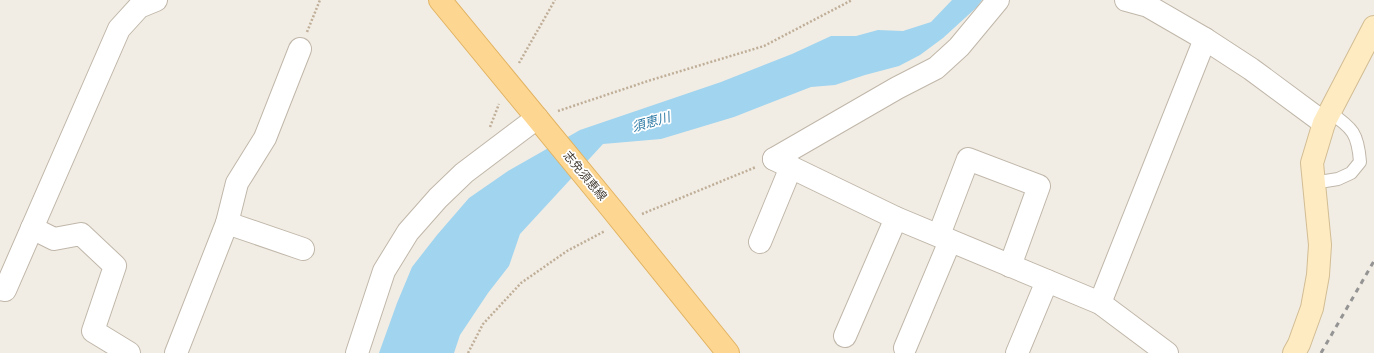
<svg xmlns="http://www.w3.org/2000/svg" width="1374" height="353" font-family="Figtree,'Noto Sans JP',sans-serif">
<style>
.water{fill:#a0d4ef}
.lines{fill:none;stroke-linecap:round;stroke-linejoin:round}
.lane-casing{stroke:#c0b7aa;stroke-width:14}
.street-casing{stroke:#c0b7aa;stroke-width:24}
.secondary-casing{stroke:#d2bd94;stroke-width:24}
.primary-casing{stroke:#e2b362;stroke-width:24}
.path{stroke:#bfae98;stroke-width:2.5;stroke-dasharray:2 2;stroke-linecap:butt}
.lane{stroke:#fff;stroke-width:12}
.street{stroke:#fff;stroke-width:22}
.secondary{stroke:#feebc2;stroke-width:22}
.primary{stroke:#fdd792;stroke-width:22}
.rail{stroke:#949494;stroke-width:3;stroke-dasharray:5 5;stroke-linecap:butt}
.labels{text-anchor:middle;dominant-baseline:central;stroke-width:3.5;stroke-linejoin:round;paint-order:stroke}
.street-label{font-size:12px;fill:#443d34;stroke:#fff}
.water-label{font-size:13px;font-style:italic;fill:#2e7ba6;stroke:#fff}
</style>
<rect width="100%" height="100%" fill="#f2ede4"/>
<path class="water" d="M 952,0 L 982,0 L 977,7 L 943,38 L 920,55 L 899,66 L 865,75 L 835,85 L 811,87 L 734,117 L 661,139 L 603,144 L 520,234 L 509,266 L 488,293 L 460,335 L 454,353 L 379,353 L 397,303 L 412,267 L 437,235 L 469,198 L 508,171 L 580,130 L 721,82 L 792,54 L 831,36 L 856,36 L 878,30 L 903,31 L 931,22 Z"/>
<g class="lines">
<defs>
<path id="lane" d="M 1313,183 L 1338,179 L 1351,173 L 1360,162 C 1358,134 1353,128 1329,112"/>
<g id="street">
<path d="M 1126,0 L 1148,6 L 1205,39 L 1251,69 L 1324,123"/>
<path d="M 774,159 L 896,218 L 1100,303 L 1167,353"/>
<path d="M 774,159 L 897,88 L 936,68 L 959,47 L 998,0"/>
<path d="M 227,223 L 303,249"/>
<path d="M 942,227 L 968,159 L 1039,186 L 1010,266"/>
<path d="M 32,228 L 54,239 L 81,234 L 115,266 L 93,331 L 129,353"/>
<path d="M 760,242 L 791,167"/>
<path d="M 0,289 L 5,290 L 119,29 L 139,7 L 156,0"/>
<path d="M 1100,303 L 1205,39"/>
<path d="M 845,336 L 896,218"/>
<path d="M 905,348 L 950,241"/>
<path d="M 176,353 L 227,223 L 237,183 L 265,138 L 300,49"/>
<path d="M 357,353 L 384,271 L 408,232 L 438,198 L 464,173 L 537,118"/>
<path d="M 1017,353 L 1047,281"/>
</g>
<path id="secondary" d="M 1294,353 L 1299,344 L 1312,308 L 1318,275 L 1320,245 L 1312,163 L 1324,123 L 1374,27"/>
<path id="primary" d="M 440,0 L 611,208 L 728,353"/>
</defs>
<use href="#lane" class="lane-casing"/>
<use href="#street" class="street-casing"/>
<use href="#secondary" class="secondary-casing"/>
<use href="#primary" class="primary-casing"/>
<g class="path">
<path d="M 307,32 L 320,0"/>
<path d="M 519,63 L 555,0"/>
<path d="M 558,111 L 651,80 L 764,46 L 852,0"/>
<path d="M 490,127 L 499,104"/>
<path d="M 642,214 L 756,167"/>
<path d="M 468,353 L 483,324 L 521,283 L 567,251 L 605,231"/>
</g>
<use href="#lane" class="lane"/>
<use href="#street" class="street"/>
<use href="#secondary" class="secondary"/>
<use href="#primary" class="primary"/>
<path class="rail" d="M 1321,353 L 1374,261"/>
</g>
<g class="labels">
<g class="street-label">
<text transform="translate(585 176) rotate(50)">志免須恵線</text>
</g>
<g class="water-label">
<text transform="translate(651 122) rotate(-16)">須恵川</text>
</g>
</g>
</svg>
